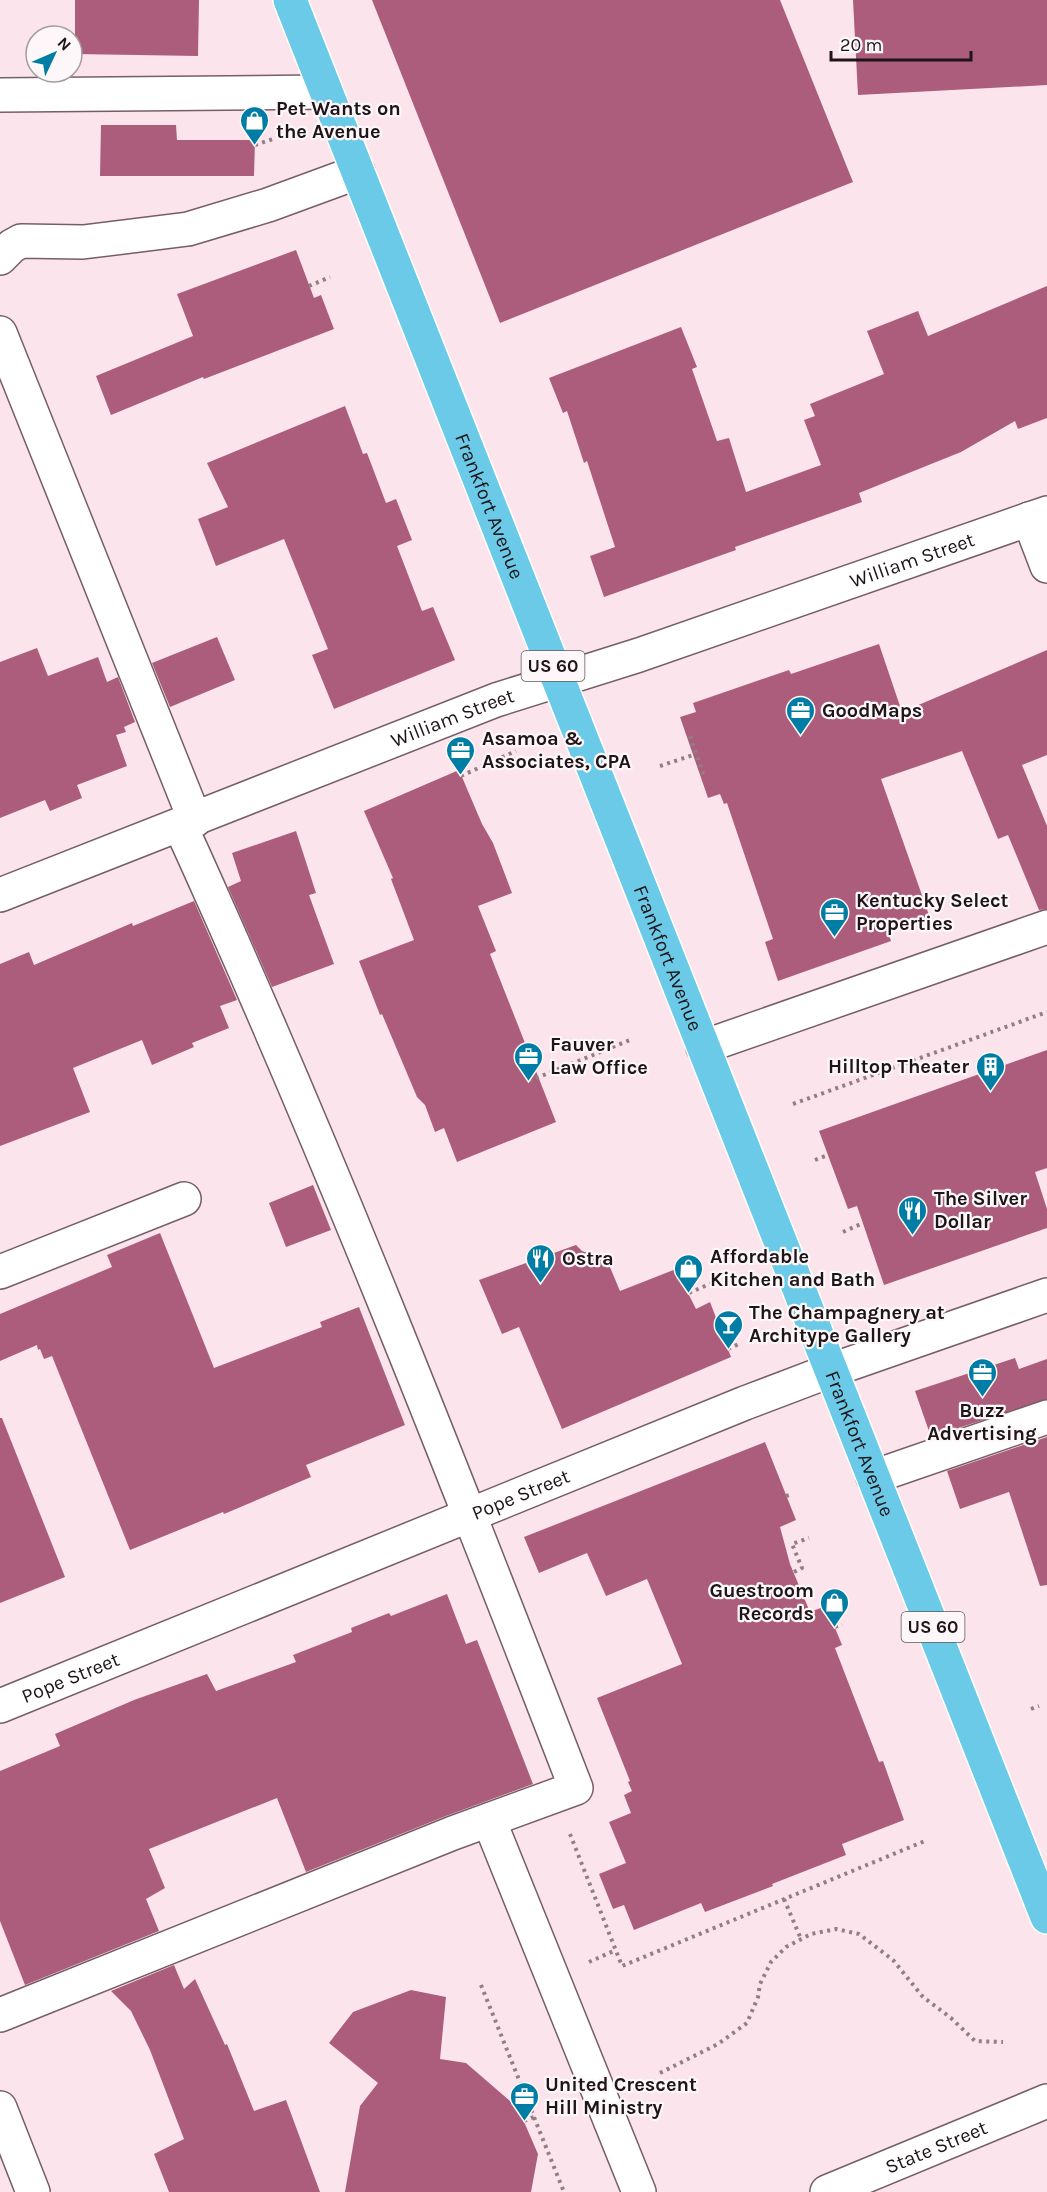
<svg xmlns="http://www.w3.org/2000/svg" width="1047" height="2192" font-family="Karla,sans-serif">
<style>
.building{fill:#ac5d7b}
.lines{fill:none;stroke-linecap:round;stroke-linejoin:round}
.minor-casing{stroke:#765e66;stroke-width:36}
.major-casing{stroke:#fff;stroke-width:36}
.path{stroke:#907f84;stroke-width:4;stroke-dasharray:3 4.5;stroke-linecap:butt}
.minor{stroke:#fff;stroke-width:33}
.major{stroke:#6bcae8;stroke-width:33}
.labels{text-anchor:middle;dominant-baseline:central;stroke-width:4.5;stroke-linejoin:round;paint-order:stroke}
.shield{fill:#fdf7f9;stroke:#61595c;stroke-width:1.5}
.shield-label{font-size:18px;font-weight:bold;fill:#1e1518}
.poi-label{font-size:20px;font-weight:bold;fill:#1e1518;stroke:#fdf7f9;text-anchor:start}
.street-label{font-size:20px;fill:#1e1518;stroke:#fdf7f9}
</style>
<rect width="100%" height="100%" fill="#fce4ec"/>
<g class="building">
<path d="M 75,0 L 199,0 L 198,56 L 75,54 Z"/>
<path d="M 372,0 L 780,0 L 853,182 L 500,323 Z"/>
<path d="M 853,0 L 1047,0 L 1047,85 L 858,95 Z"/>
<path d="M 101,125 L 176,125 L 177,140 L 255,140 L 254,176 L 100,176 Z"/>
<path d="M 296,250 L 314,298 L 321,295 L 334,329 L 204,379 L 203,377 L 111,415 L 96,376 L 193,336 L 177,294 Z"/>
<path d="M 1047,286 L 1047,418 L 1018,429 L 1015,421 L 961,452 L 859,493 L 862,502 L 735,547 L 736,550 L 604,597 L 590,556 L 615,547 L 587,461 L 584,463 L 567,411 L 563,413 L 549,378 L 681,327 L 697,367 L 692,369 L 717,441 L 729,438 L 746,492 L 821,465 L 804,420 L 815,416 L 810,404 L 884,374 L 867,331 L 918,311 L 928,336 Z"/>
<path d="M 345,406 L 363,454 L 367,453 L 386,503 L 396,499 L 412,540 L 397,546 L 422,611 L 433,607 L 455,660 L 334,709 L 312,655 L 328,649 L 284,539 L 216,566 L 198,519 L 228,507 L 207,463 Z"/>
<path d="M 217,637 L 235,680 L 170,707 L 152,663 Z"/>
<path d="M 879,644 L 902,712 L 1047,650 L 1047,755 L 1022,765 L 1047,826 L 1047,909 L 1039,910 L 1008,835 L 998,839 L 962,751 L 881,779 L 930,918 L 888,932 L 891,941 L 778,981 L 765,942 L 773,939 L 727,803 L 724,804 L 720,794 L 708,798 L 680,717 L 696,712 L 693,703 L 789,670 L 791,674 Z"/>
<path d="M 37,648 L 48,676 L 98,657 L 107,682 L 118,677 L 135,722 L 124,727 L 126,732 L 116,735 L 127,766 L 77,785 L 82,798 L 50,811 L 45,800 L 0,818 L 0,662 Z"/>
<path d="M 459,770 L 482,824 L 493,843 L 512,893 L 478,906 L 496,951 L 490,954 L 556,1122 L 457,1162 L 444,1128 L 435,1132 L 425,1105 L 417,1097 L 382,1014 L 380,1015 L 359,961 L 414,940 L 391,879 L 393,878 L 364,811 Z"/>
<path d="M 296,831 L 316,893 L 309,895 L 334,964 L 272,987 L 228,887 L 241,881 L 232,853 Z"/>
<path d="M 194,901 L 237,1000 L 220,1006 L 229,1028 L 192,1043 L 194,1047 L 152,1065 L 142,1040 L 73,1068 L 90,1112 L 0,1146 L 0,964 L 29,952 L 34,965 L 132,923 L 133,926 Z"/>
<path d="M 1047,1050 L 1047,1168 L 1035,1172 L 1047,1209 L 1047,1228 L 884,1285 L 857,1206 L 848,1209 L 819,1131 Z"/>
<path d="M 313,1185 L 331,1230 L 286,1247 L 269,1203 Z"/>
<path d="M 160,1233 L 214,1368 L 322,1327 L 320,1322 L 359,1307 L 405,1425 L 306,1465 L 311,1477 L 224,1514 L 223,1512 L 130,1550 L 52,1356 L 44,1359 L 40,1349 L 38,1350 L 37,1345 L 0,1361 L 0,1314 L 112,1267 L 107,1255 Z"/>
<path d="M 576,1245 L 582,1251 L 607,1260 L 620,1291 L 676,1269 L 696,1309 L 710,1302 L 731,1357 L 562,1429 L 519,1327 L 502,1334 L 479,1280 Z"/>
<path d="M 1015,1358 L 1019,1369 L 1047,1359 L 1047,1399 L 931,1437 L 915,1391 Z"/>
<path d="M 0,1418 L 2,1418 L 65,1577 L 0,1603 Z"/>
<path d="M 1047,1437 L 1047,1585 L 1040,1586 L 1009,1492 L 960,1509 L 947,1471 Z"/>
<path d="M 765,1442 L 796,1520 L 780,1527 L 790,1564 L 810,1612 L 826,1606 L 842,1645 L 835,1648 L 879,1762 L 883,1761 L 904,1820 L 842,1844 L 846,1855 L 772,1884 L 773,1886 L 705,1912 L 701,1903 L 634,1930 L 624,1905 L 613,1909 L 599,1874 L 626,1863 L 609,1822 L 631,1813 L 624,1795 L 632,1791 L 628,1782 L 630,1781 L 597,1698 L 682,1664 L 647,1579 L 606,1596 L 587,1553 L 539,1573 L 524,1537 Z"/>
<path d="M 447,1594 L 466,1644 L 477,1640 L 533,1784 L 446,1816 L 306,1872 L 277,1798 L 149,1849 L 165,1888 L 146,1899 L 159,1931 L 25,1985 L 0,1921 L 0,1771 L 60,1746 L 55,1734 L 134,1700 L 207,1674 L 216,1691 L 296,1662 L 293,1655 L 352,1632 L 351,1628 L 389,1613 L 391,1616 Z"/>
<path d="M 174,1965 L 184,1989 L 195,1979 L 225,2045 L 227,2044 L 254,2111 L 286,2100 L 320,2192 L 169,2192 L 154,2154 L 184,2139 L 150,2050 L 131,2011 L 111,1991 Z"/>
<path d="M 411,1990 L 446,1997 L 440,2059 L 466,2063 L 518,2108 L 538,2154 L 531,2192 L 345,2192 L 360,2106 L 378,2083 L 329,2043 L 353,2012 Z"/>
</g>
<g class="lines">
<defs>
<g id="minor">
<path d="M 0,95 L 326,92"/>
<path d="M 0,258 L 12,246 L 21,241 L 83,242 L 188,229 L 268,205 L 358,172"/>
<path d="M 0,333 L 195,820"/>
<path d="M 1029,519 L 1047,566"/>
<path id="s1" d="M 0,895 L 496,700 L 639,655 L 1047,513"/>
<path d="M 703,1047 L 1047,927"/>
<path d="M 0,1272 L 184,1199"/>
<path d="M 873,1477 L 1047,1417"/>
<path id="s2" d="M 0,1706 L 745,1403 L 832,1370 L 1047,1295"/>
<path d="M 489,1820 L 639,2192"/>
<path d="M 0,2015 L 453,1833 L 576,1788 C 451,1465 324,1141 180,825"/>
<path d="M 0,2108 L 33,2192"/>
<path id="s3" d="M 827,2192 L 1047,2101"/>
</g>
<g id="major">
<path id="s4" d="M 290,0 L 1047,1917"/>
</g>
</defs>
<use href="#minor" class="minor-casing"/>
<use href="#major" class="major-casing"/>
<g class="path">
<path d="M 255,145 L 276,138"/>
<path d="M 309,286 L 330,277"/>
<path d="M 690,736 L 704,776"/>
<path d="M 660,766 L 696,754"/>
<path d="M 461,776 L 516,751"/>
<path d="M 529,1081 L 630,1040"/>
<path d="M 793,1104 L 1047,1012"/>
<path d="M 815,1160 L 828,1155"/>
<path d="M 843,1232 L 863,1223"/>
<path d="M 689,1293 L 714,1282"/>
<path d="M 728,1349 L 739,1344"/>
<path d="M 786,1496 L 792,1494"/>
<path d="M 794,1572 L 802,1568 L 792,1544 L 809,1538"/>
<path d="M 835,1627 L 842,1624"/>
<path d="M 1031,1709 L 1039,1706"/>
<path d="M 570,1834 L 622,1966 L 925,1841"/>
<path d="M 784,1899 L 801,1939"/>
<path d="M 589,1962 L 616,1950"/>
<path d="M 481,1985 L 564,2192"/>
<path d="M 660,2073 L 718,2044 L 747,2023 L 758,1997 L 760,1984 L 771,1962 L 786,1947 L 811,1934 L 836,1929 L 859,1934 L 893,1960 L 923,1997 L 951,2018 L 975,2041 L 1003,2042"/>
<path d="M 524,2121 L 534,2117"/>
</g>
<use href="#minor" class="minor"/>
<use href="#major" class="major"/>
</g>
<defs>
<symbol id="shop-pin" viewBox="-11 -11 22 30"><path d="M0 17L-7.5 6A9.5 9.5 0 1 1 7.5 6Z" fill="#007da4" stroke="#fdf7f9"/><path d="M-5-2.5h2.3a2.7 3.5 0 0 1 5.4 0H5L5.5 6h-11ZM-1.5-2.5h3a1.5 2.3 0 0 0-3 0Z" fill="#fff"/></symbol>
<symbol id="office-pin" viewBox="-11 -11 22 30"><path d="M0 17L-7.5 6A9.5 9.5 0 1 1 7.5 6Z" fill="#007da4" stroke="#fdf7f9"/><path d="M-6-3h4V-5.5h4V-3h4V5H-6ZM-1-4.5V-3h2v-1.5ZM-6 0V1H6V0Z" fill="#fff"/></symbol>
<symbol id="building-pin" viewBox="-11 -11 22 30"><path d="M0 17L-7.5 6A9.5 9.5 0 1 1 7.5 6Z" fill="#007da4" stroke="#fdf7f9"/><path d="M-4-6H4V6H1V3H-1V6H-4ZM-2.5-4.3h1.7v1.8h-1.7ZM.8-4.3h1.7v1.8H.8ZM-2.5-1h1.7V.8h-1.7ZM.8-1h1.7V.8H.8Z" fill="#fff"/></symbol>
<symbol id="restaurant-pin" viewBox="-11 -11 22 30"><path d="M0 17L-7.5 6A9.5 9.5 0 1 1 7.5 6Z" fill="#007da4" stroke="#fdf7f9"/><path d="M-5-6h1v4h1v-4h1v4h1v-4h1v5L-1.5 .5V6h-2V.5L-5-1ZM5-6V6H3V1.5H1.5Q1.5-4 5-6Z" fill="#fff"/></symbol>
<symbol id="bar-pin" viewBox="-11 -11 22 30"><path d="M0 17L-7.5 6A9.5 9.5 0 1 1 7.5 6Z" fill="#007da4" stroke="#fdf7f9"/><path d="M-6-5H6L.8 .8V4.5H3.5V6h-7V4.5H-.8V.8Z" fill="#fff"/></symbol>
</defs>
<g fill-rule="evenodd">
<use href="#shop-pin" x="238" y="104" width="33" height="45"/>
<use href="#office-pin" x="784" y="694" width="33" height="45"/>
<use href="#office-pin" x="444" y="734" width="33" height="45"/>
<use href="#office-pin" x="818" y="896" width="33" height="45"/>
<use href="#office-pin" x="512" y="1040" width="33" height="45"/>
<use href="#building-pin" x="974" y="1050" width="33" height="45"/>
<use href="#restaurant-pin" x="896" y="1194" width="33" height="45"/>
<use href="#restaurant-pin" x="524" y="1242" width="33" height="45"/>
<use href="#shop-pin" x="672" y="1252" width="33" height="45"/>
<use href="#bar-pin" x="712" y="1308" width="33" height="45"/>
<use href="#office-pin" x="966" y="1356" width="33" height="45"/>
<use href="#shop-pin" x="818" y="1586" width="33" height="45"/>
<use href="#office-pin" x="508" y="2080" width="33" height="45"/>
</g>
<g class="labels">
<g class="shield">
<rect x="521.5" y="651" width="63" height="30" rx="4.5"/>
<rect x="901.5" y="1612" width="63" height="30" rx="4.5"/>
</g>
<g class="shield-label">
<text x="553" y="666">US 60</text>
<text x="933" y="1627">US 60</text>
</g>
<g class="poi-label">
<text x="276" y="108">Pet Wants on<tspan x="276" dy="23">the Avenue</tspan></text>
<text x="822" y="710">GoodMaps</text>
<text x="482" y="738">Asamoa &amp;<tspan x="482" dy="23">Associates, CPA</tspan></text>
<text x="856" y="900">Kentucky Select<tspan x="856" dy="23">Properties</tspan></text>
<text x="550" y="1044">Fauver<tspan x="550" dy="23">Law Office</tspan></text>
<text x="969" y="1066" text-anchor="end">Hilltop Theater</text>
<text x="934" y="1198">The Silver<tspan x="934" dy="23">Dollar</tspan></text>
<text x="710" y="1256">Affordable<tspan x="710" dy="23">Kitchen and Bath</tspan></text>
<text x="562" y="1258">Ostra</text>
<text x="749" y="1312">The Champagnery at<tspan x="749" dy="23">Architype Gallery</tspan></text>
<text x="982" y="1410" text-anchor="middle">Buzz<tspan x="982" dy="23">Advertising</tspan></text>
<text x="814" y="1590" text-anchor="end">Guestroom<tspan x="814" dy="23">Records</tspan></text>
<text x="545" y="2084">United Crescent<tspan x="545" dy="23">Hill Ministry</tspan></text>
</g>
<g class="street-label">
<text stroke="none"><textPath href="#s4" startOffset="544">Frankfort Avenue</textPath></text>
<text stroke="none"><textPath href="#s1" startOffset="972">William Street</textPath></text>
<text stroke="none"><textPath href="#s1" startOffset="486">William Street</textPath></text>
<text stroke="none"><textPath href="#s4" startOffset="1030">Frankfort Avenue</textPath></text>
<text stroke="none"><textPath href="#s4" startOffset="1552">Frankfort Avenue</textPath></text>
<text stroke="none"><textPath href="#s2" startOffset="562">Pope Street</textPath></text>
<text stroke="none"><textPath href="#s2" startOffset="76">Pope Street</textPath></text>
<text stroke="none"><textPath href="#s3" startOffset="118">State Street</textPath></text>
</g>
</g>
<g transform="translate(54 54) rotate(46)"><circle r="28" fill="#fdf7f9" stroke="#a49d9f" stroke-width="1.5"/>
<path d="M0-4.5L10 22L0 15L-10 22Z" fill="#007da4"/>
<text y="-9" font-size="16" font-weight="bold" text-anchor="middle" fill="#1e1518">N</text>
</g>
<path d="M831 51v9h140v-9" fill="none" stroke="#1e1518" stroke-width="3"/>
<text x="840" y="51" font-size="18" fill="#1e1518" stroke="#fdf7f9" stroke-width="4.5" paint-order="stroke">20 m</text>
</svg>
